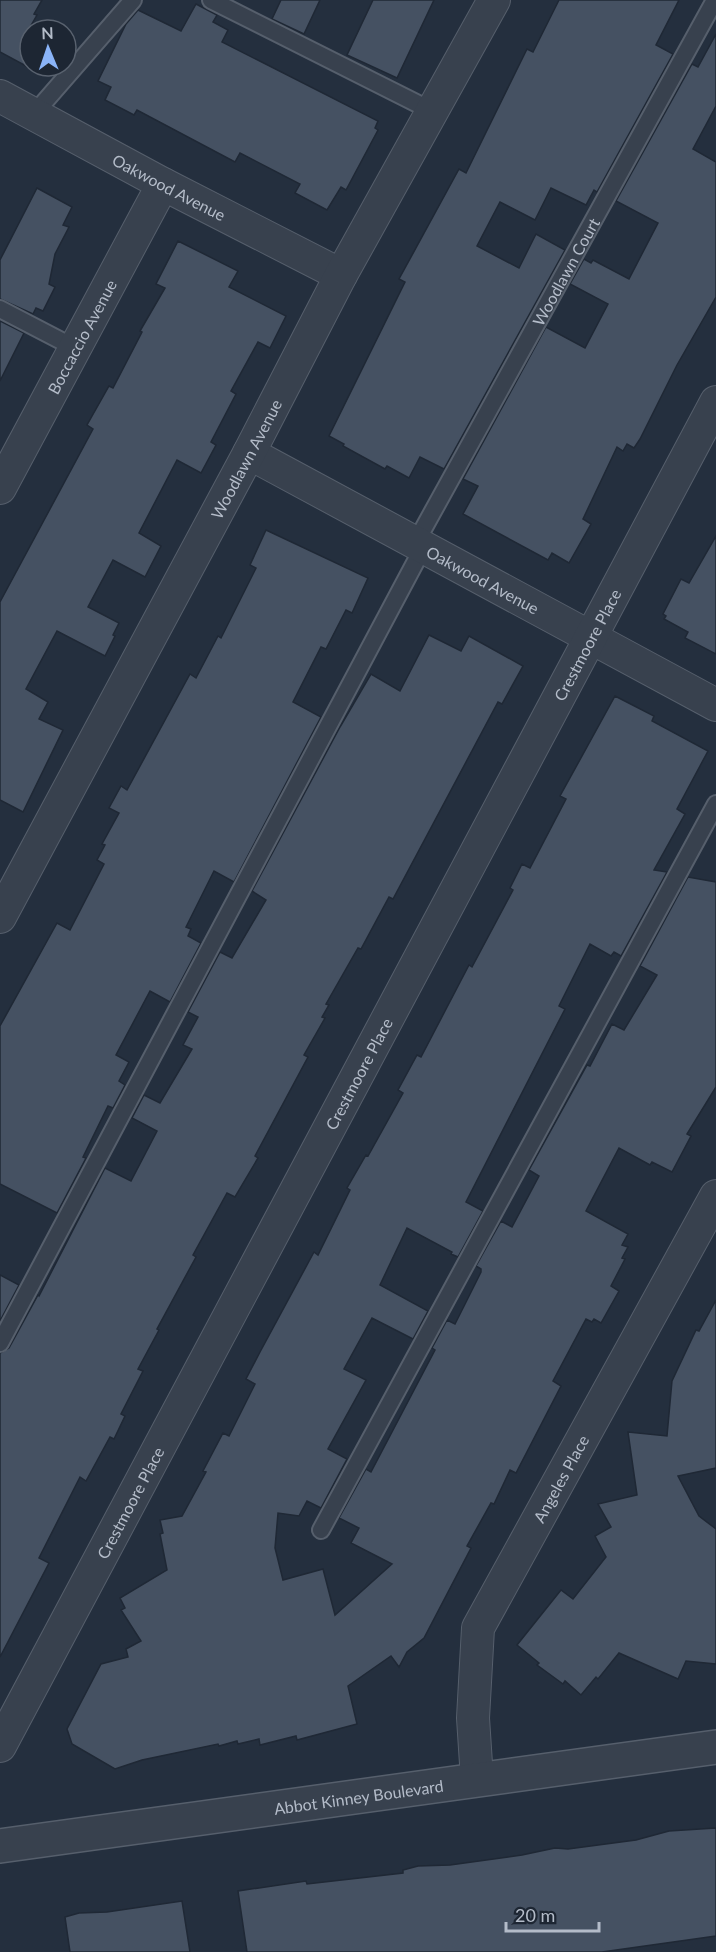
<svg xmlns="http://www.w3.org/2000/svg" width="716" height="1952" font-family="Lato,sans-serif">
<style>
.building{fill:#455162;stroke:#1f2835;stroke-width:1.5}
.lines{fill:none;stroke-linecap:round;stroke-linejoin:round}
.service-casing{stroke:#565f6c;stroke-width:20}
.minor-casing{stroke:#565f6c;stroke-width:34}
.tertiary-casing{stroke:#565f6c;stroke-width:36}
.service{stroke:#38414e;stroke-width:16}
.minor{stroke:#38414e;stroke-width:32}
.tertiary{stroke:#38414e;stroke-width:33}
.labels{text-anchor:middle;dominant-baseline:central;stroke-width:4.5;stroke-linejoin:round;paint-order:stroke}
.street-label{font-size:16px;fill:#b4bcc9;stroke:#1d2633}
</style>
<rect width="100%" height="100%" fill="#242f3e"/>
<g class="building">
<path d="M 0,0 L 42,0 L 34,14 L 37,15 L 29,29 L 30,66 L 43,66 L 39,73 L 0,52 Z"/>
<path d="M 281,0 L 320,0 L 304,34 L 272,19 Z"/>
<path d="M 373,0 L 434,0 L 397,78 L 347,55 Z"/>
<path d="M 559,0 L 679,0 L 656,45 L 673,54 L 597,192 L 594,190 L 586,205 L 551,188 L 535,220 L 500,202 L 477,246 L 519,268 L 536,234 L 565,250 L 444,469 L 420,457 L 409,478 L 387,466 L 385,469 L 343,446 L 344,444 L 329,436 L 405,282 L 399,279 L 459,169 L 466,173 L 527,49 L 533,52 Z"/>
<path d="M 196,4 L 217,15 L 213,22 L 228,30 L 222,42 L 378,121 L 375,128 L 378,130 L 346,190 L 341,187 L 327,210 L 295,193 L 300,184 L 240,153 L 235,162 L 137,110 L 134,115 L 105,100 L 111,87 L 98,81 L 126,24 L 138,10 L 181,31 Z"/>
<path d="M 716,34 L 716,106 L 693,149 L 716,162 L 716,297 L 677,365 L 640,439 L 634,448 L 627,444 L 623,451 L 617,447 L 583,519 L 591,524 L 569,563 L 552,553 L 548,560 L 463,514 L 478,486 L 463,479 L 546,327 L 585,348 L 608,304 L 570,284 L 584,259 L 591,263 L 593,260 L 629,279 L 658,223 L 616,201 L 692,64 L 698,67 Z"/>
<path d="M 37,188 L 72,207 L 63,225 L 69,227 L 55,254 L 49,284 L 55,287 L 43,311 L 36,308 L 33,314 L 0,299 L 0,260 Z"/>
<path d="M 178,241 L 238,271 L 229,287 L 286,316 L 270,348 L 258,342 L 231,391 L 236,394 L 211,442 L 216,445 L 201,473 L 177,460 L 139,533 L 161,546 L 145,577 L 113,560 L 88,607 L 119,623 L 113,635 L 115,636 L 105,656 L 57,631 L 26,689 L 48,702 L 39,719 L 63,730 L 23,812 L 0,800 L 0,602 L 93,429 L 87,425 L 109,386 L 113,388 L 142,332 L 140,331 L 165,288 L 156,284 Z"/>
<path d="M 0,321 L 24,333 L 0,381 Z"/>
<path d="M 266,530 L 368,578 L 352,613 L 346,610 L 326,649 L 321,647 L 293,702 L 321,717 L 234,882 L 214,871 L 186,927 L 191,929 L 188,936 L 201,943 L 170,1002 L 150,991 L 116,1055 L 129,1062 L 119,1081 L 125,1085 L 113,1108 L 108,1106 L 83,1157 L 86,1158 L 57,1213 L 0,1184 L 0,1026 L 57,923 L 70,930 L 104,864 L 97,860 L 105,845 L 102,844 L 119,813 L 109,808 L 121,786 L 127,790 L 190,674 L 196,678 L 218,636 L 221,638 L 256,568 L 250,565 Z"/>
<path d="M 716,536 L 716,654 L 685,638 L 688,632 L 664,619 L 666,616 L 663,614 L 681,579 L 689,583 Z"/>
<path d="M 429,635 L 461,651 L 469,636 L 523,666 L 502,704 L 498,702 L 393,899 L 389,897 L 361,949 L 358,948 L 326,1004 L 329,1005 L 322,1017 L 325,1018 L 304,1055 L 308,1057 L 255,1156 L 258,1158 L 235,1197 L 227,1193 L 193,1255 L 196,1257 L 157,1329 L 159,1330 L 138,1369 L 143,1371 L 121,1414 L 125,1416 L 114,1439 L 110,1437 L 86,1481 L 80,1477 L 39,1558 L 49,1563 L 0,1657 L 0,1353 L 9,1348 L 38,1295 L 39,1296 L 105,1168 L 131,1181 L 157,1131 L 132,1118 L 144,1095 L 160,1103 L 192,1049 L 183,1045 L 198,1017 L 188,1012 L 220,952 L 232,958 L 266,900 L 252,891 L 340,727 L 371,674 L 400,691 Z"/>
<path d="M 615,696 L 654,716 L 652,721 L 708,751 L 677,809 L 685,814 L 654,870 L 667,872 L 621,956 L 614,952 L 611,956 L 590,944 L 559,1006 L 565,1009 L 466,1202 L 483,1211 L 458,1257 L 451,1254 L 452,1252 L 407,1228 L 380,1285 L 428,1311 L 413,1339 L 372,1318 L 344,1369 L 366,1380 L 328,1449 L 347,1459 L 321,1508 L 307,1501 L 299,1516 L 278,1513 L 275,1548 L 283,1580 L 323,1569 L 335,1615 L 392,1564 L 351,1543 L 359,1528 L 339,1518 L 366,1469 L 371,1472 L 435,1350 L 432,1348 L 447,1320 L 455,1324 L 481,1272 L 481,1269 L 476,1266 L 501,1221 L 512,1227 L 539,1176 L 529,1170 L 587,1065 L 590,1066 L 612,1024 L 624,1030 L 657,975 L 640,966 L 688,877 L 716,882 L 716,1087 L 687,1134 L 691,1136 L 672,1172 L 652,1162 L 650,1165 L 619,1148 L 586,1211 L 628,1234 L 622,1245 L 628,1247 L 622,1258 L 625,1259 L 611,1286 L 619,1291 L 601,1323 L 594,1319 L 592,1322 L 586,1319 L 553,1381 L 561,1386 L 516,1473 L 510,1470 L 494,1504 L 491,1503 L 467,1546 L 471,1548 L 424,1638 L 407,1652 L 399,1667 L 391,1656 L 348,1686 L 357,1724 L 297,1740 L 296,1736 L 260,1745 L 259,1739 L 238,1744 L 237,1741 L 219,1746 L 218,1744 L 142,1760 L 115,1769 L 72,1744 L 67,1729 L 101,1664 L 128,1657 L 126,1649 L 141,1641 L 121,1610 L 125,1608 L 120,1598 L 167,1570 L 160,1534 L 163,1533 L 160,1520 L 182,1516 L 206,1472 L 203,1471 L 223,1433 L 229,1436 L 255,1384 L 246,1379 L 260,1352 L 314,1252 L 318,1255 L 350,1190 L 347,1188 L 366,1155 L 368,1156 L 403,1093 L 398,1090 L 417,1055 L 421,1057 L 469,965 L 472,967 L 513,890 L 510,888 L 522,864 L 530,868 L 566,799 L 560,796 Z"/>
<path d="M 0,1275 L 19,1285 L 0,1321 Z"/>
<path d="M 716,1300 L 716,1468 L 678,1476 L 699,1516 L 716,1529 L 716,1664 L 686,1661 L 678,1679 L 619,1653 L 598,1679 L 596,1677 L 581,1695 L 565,1681 L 563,1684 L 537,1665 L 539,1663 L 517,1645 L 561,1590 L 573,1599 L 606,1557 L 595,1536 L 611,1527 L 598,1504 L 637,1495 L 628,1432 L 667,1436 L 672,1381 L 696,1330 L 699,1331 Z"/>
<path d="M 716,1828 L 716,1936 L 602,1952 L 247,1952 L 238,1891 L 306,1881 L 307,1884 L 403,1873 L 403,1870 L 418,1866 L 450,1865 L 522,1855 L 555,1848 L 568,1849 L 636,1840 L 669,1831 Z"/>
<path d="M 182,1901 L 190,1952 L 70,1952 L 65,1917 L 79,1913 L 107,1912 Z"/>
</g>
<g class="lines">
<defs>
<g id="service">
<path d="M 211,0 L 432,111"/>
<path d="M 33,115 L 133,0"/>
<path d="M 0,309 L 75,348"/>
<path id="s1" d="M 416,542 L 715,0"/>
<path d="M 0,1343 L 424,546"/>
<path d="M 321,1530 L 716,804"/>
</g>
<g id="minor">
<path id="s2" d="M 0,96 L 163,184 L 341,275"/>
<path id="s3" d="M 249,453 L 716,705"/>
<path id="s4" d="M 0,488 L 163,184"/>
<path id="s5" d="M 0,917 L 249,453 L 341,275 L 494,0"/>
<path id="s6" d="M 0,1746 L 716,402"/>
<path id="s7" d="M 477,1779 L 473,1718 L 478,1628 L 716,1196"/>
</g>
<g id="tertiary">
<path id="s8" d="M 0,1846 L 716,1747"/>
</g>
</defs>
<use href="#service" class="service-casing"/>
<use href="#minor" class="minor-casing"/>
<use href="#tertiary" class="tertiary-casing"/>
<use href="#service" class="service"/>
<use href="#minor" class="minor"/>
<use href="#tertiary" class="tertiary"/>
</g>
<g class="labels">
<g class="street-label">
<text stroke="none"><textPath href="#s2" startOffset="192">Oakwood Avenue</textPath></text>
<text stroke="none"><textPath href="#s1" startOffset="309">Woodlawn Court</textPath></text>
<text stroke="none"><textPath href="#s4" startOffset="172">Boccaccio Avenue</textPath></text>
<text stroke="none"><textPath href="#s5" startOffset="520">Woodlawn Avenue</textPath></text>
<text stroke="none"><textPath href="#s3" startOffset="266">Oakwood Avenue</textPath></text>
<text stroke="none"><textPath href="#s6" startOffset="1248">Crestmoore Place</textPath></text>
<text stroke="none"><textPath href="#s6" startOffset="762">Crestmoore Place</textPath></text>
<text stroke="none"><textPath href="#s7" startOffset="322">Angeles Place</textPath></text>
<text stroke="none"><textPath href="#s6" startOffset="276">Crestmoore Place</textPath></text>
<text stroke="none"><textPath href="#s8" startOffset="362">Abbot Kinney Boulevard</textPath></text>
</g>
</g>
<g transform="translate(48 48) rotate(358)"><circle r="28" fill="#1d2633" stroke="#59626f" stroke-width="1.5"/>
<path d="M0-4.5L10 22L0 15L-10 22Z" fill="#8ab4f8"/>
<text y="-9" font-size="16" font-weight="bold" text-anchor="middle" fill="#b4bcc9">N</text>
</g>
<path d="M506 1922v9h93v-9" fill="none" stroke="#b4bcc9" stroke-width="3"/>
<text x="515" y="1922" font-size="18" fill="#b4bcc9" stroke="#1d2633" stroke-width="4.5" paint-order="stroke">20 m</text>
</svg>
